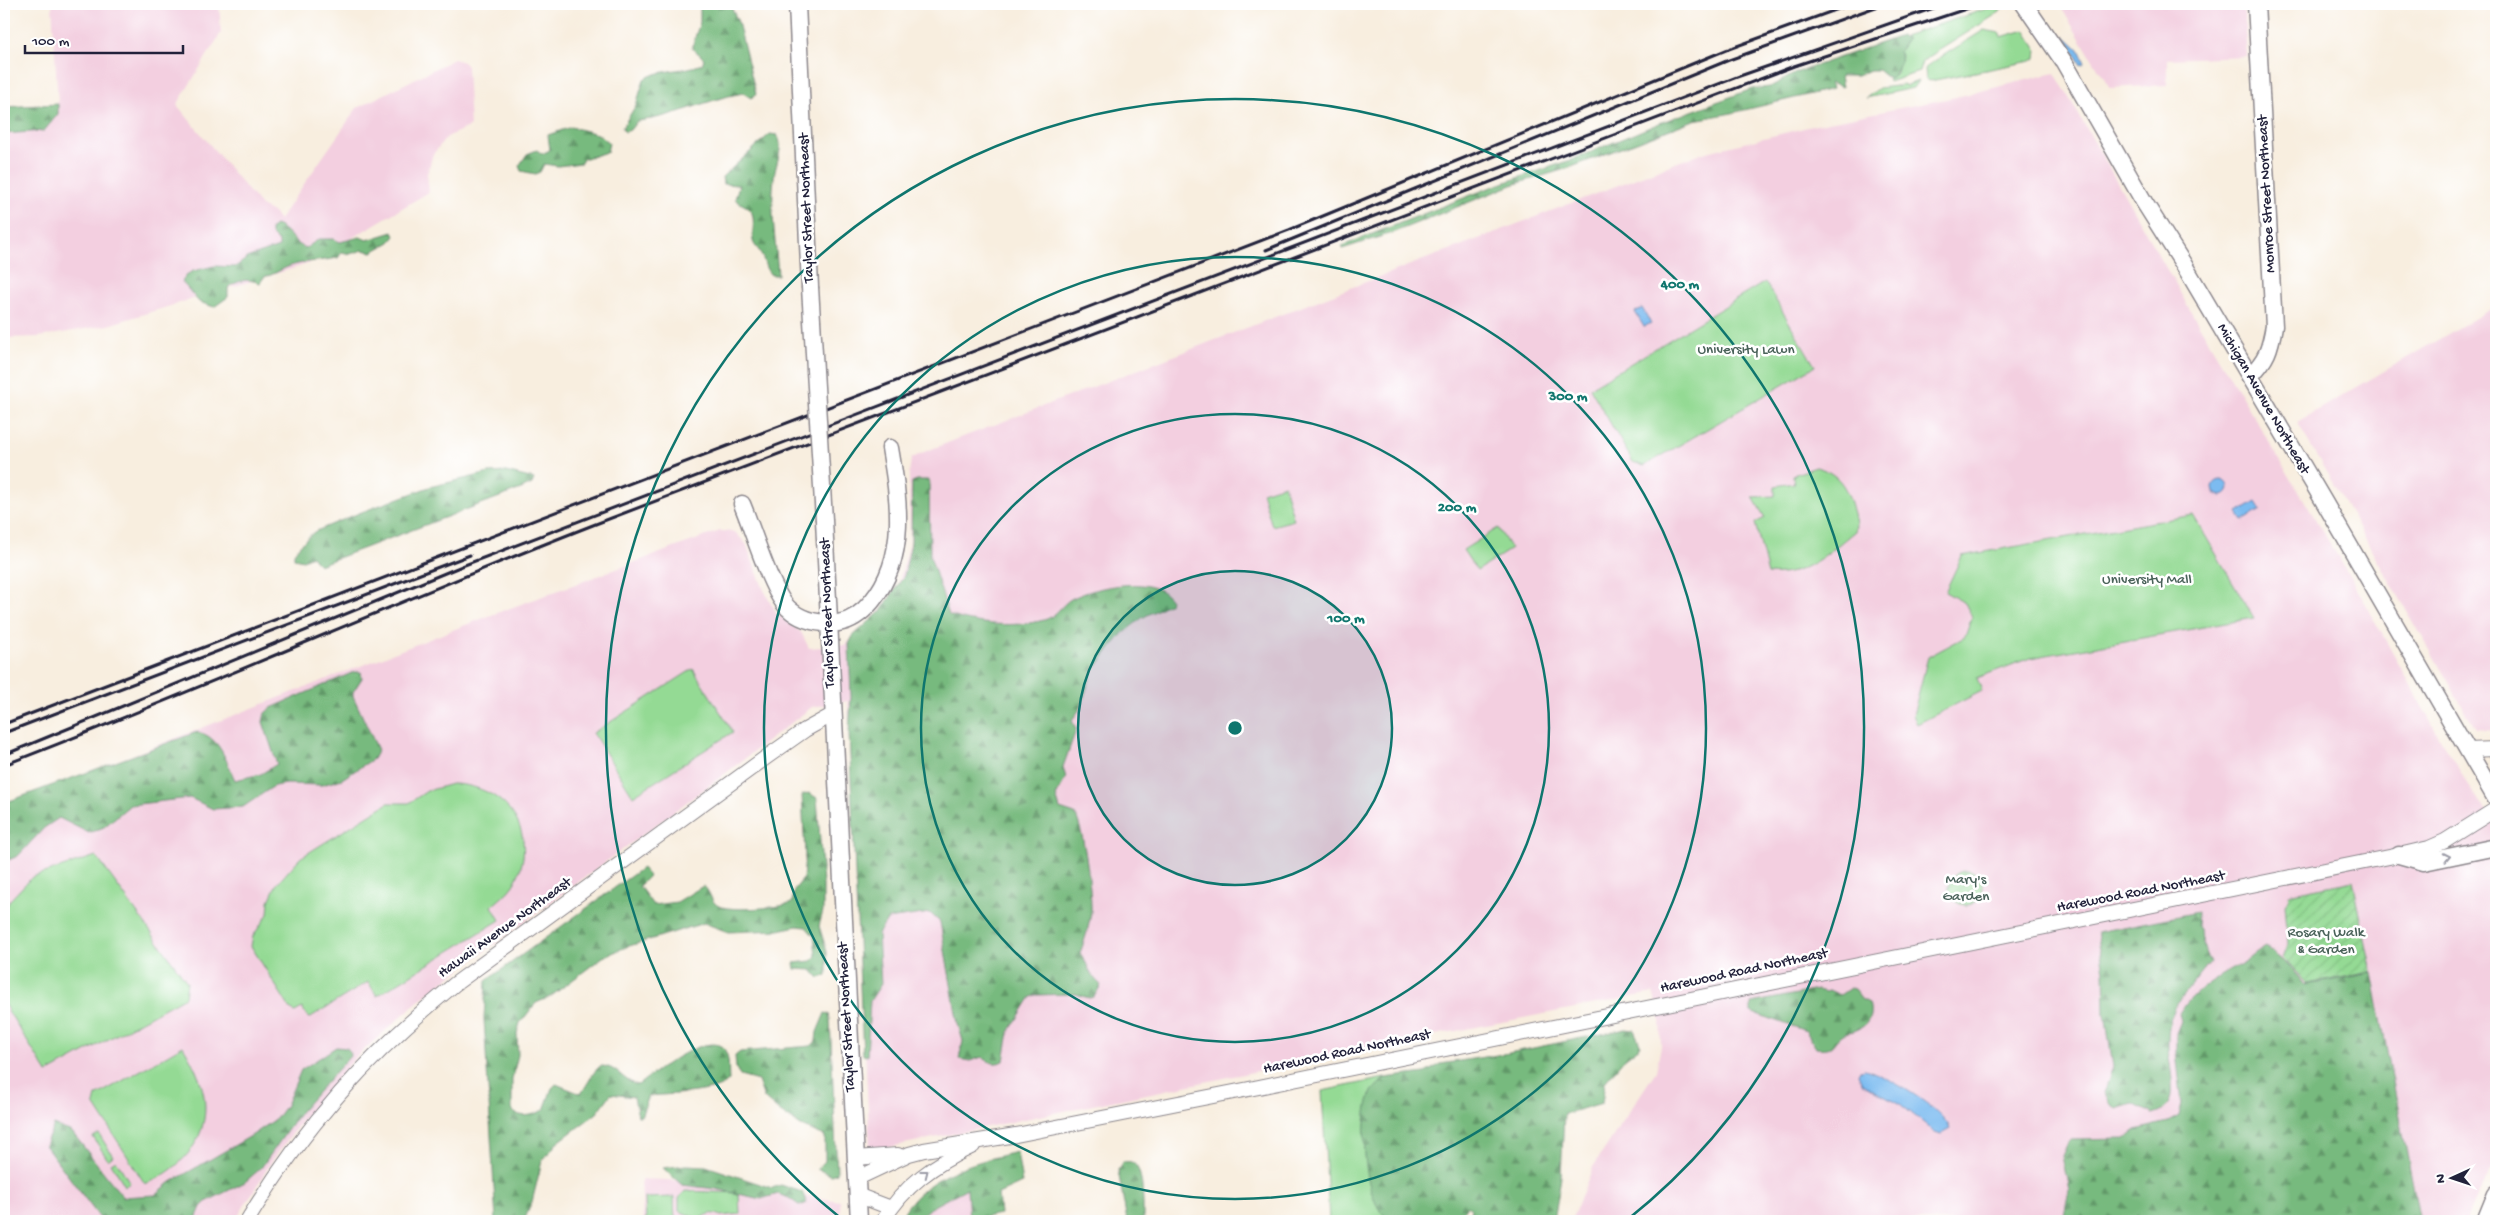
<svg xmlns="http://www.w3.org/2000/svg" width="2500" height="1225" font-family="'Gochi Hand',sans-serif">
<style>
.built{fill:#f3cfe0}
.green{fill:#94da94;stroke:#5b7e68}
.forest{fill:url(#forest-firs);stroke:#4c6e5c}
.garden{fill:url(#garden-furrows);stroke:#5b7e68}
.water{fill:#7cbbf0;stroke:#4f6e96}
.lines{fill:none;stroke-linecap:round;stroke-linejoin:round}
.minor-casing{stroke:#8d888d;stroke-width:16}
.major-casing{stroke:#8d888d;stroke-width:19}
.minor{stroke:#fff;stroke-width:14}
.major{stroke:#fff;stroke-width:16}
.rail{stroke:#22223b;stroke-width:3}
.major-bridge-casing{stroke:#8d888d;stroke-width:19;stroke-linecap:butt}
.major-bridge{stroke:#fff;stroke-width:16}
.oneway{stroke:#9c9ca7}
.ring{fill:none;stroke:#0f766e;stroke-width:2.5}
.labels{text-anchor:middle;dominant-baseline:central;stroke-width:5;stroke-linejoin:round;paint-order:stroke}
.street-label{font-size:15px;fill:#22223b;stroke:#fff}
.park-label{font-size:15px;fill:#4a625a;stroke:#fff}
.centre{fill:#0f766e;stroke:#fff;stroke-width:2.5}
.ring-label{font-size:15px;text-anchor:middle;font-weight:bold;fill:#0f766e;stroke:#fff;stroke-width:5;stroke-linejoin:round;paint-order:stroke}
</style>
<defs>
<pattern id="forest-firs" width="22" height="20" patternUnits="userSpaceOnUse" patternTransform="scale(1.25)"><rect width="22" height="20" fill="#77ba7e"/><path d="M5 1l3.5 6h-7zM16 11l3.5 6h-7z" fill="#619768"/></pattern>
<pattern id="garden-furrows" width="10" height="10" patternUnits="userSpaceOnUse" patternTransform="scale(1.25)"><rect width="10" height="10" fill="#94da94"/><path d="M-1 1l2-2M0 10L10 0M9 11l2-2" fill="none" stroke="#7fbb80"/></pattern>
</defs>
<rect width="100%" height="100%" fill="#fff"/>
<filter id="ink" filterUnits="userSpaceOnUse"><feTurbulence type="fractalNoise" baseFrequency=".02" numOctaves="2"/><feDisplacementMap in="SourceGraphic" scale="10" xChannelSelector="R" yChannelSelector="G"/><feConvolveMatrix kernelMatrix="1 2 1 2 8 2 1 2 1" color-interpolation-filters="sRGB"/></filter>
<filter id="wash" filterUnits="userSpaceOnUse"><feTurbulence type="fractalNoise" baseFrequency=".0096" numOctaves="4" result="noise"/><feDisplacementMap in="SourceGraphic" scale="20" xChannelSelector="R" yChannelSelector="G"/><feGaussianBlur stdDeviation="1.12" result="paint"/><feColorMatrix in="noise" values="0 0 0 0 0 0 0 0 0 0 0 0 0 0 0 0 0 1.4 0 .05"/><feComposite in="paint" operator="in"/></filter>
<g filter="url(#wash)">
<rect width="100%" height="100%" fill="#f8eedf"/>
<g class="built">
<path d="M 52,4 L 219,4 L 221,33 L 177,105 L 261,206 L 273,212 L 279,220 L 357,108 L 454,59 L 463,62 L 467,66 L 470,126 L 447,137 L 433,154 L 427,174 L 429,192 L 308,264 L 108,325 L 39,337 L 4,338 L 4,107 L 58,104 Z"/>
<path d="M 2059,4 L 2243,4 L 2247,56 L 2167,59 L 2167,85 L 2110,88 Z"/>
<path d="M 2055,73 L 2190,310 L 2356,587 L 2443,744 L 2496,828 L 2496,1165 L 2478,1193 L 2465,1221 L 1571,1221 L 1593,1167 L 1656,1071 L 1661,1046 L 1660,1016 L 1653,993 L 1409,1040 L 870,1151 L 848,701 L 812,707 L 718,779 L 424,996 L 355,1058 L 309,1111 L 272,1161 L 235,1221 L 4,1221 L 4,805 L 486,617 L 720,531 L 735,532 L 746,544 L 764,590 L 777,614 L 801,632 L 809,648 L 845,645 L 883,608 L 897,588 L 910,543 L 909,475 L 911,459 L 924,452 L 1699,154 L 1824,123 L 1956,97 Z"/>
<path d="M 2496,306 L 2496,731 L 2476,729 L 2297,422 Z"/>
<path d="M 641,1179 L 718,1182 L 840,1201 L 841,1221 L 643,1221 Z"/>
<path d="M 967,1187 L 969,1221 L 916,1221 L 930,1208 Z"/>
</g>
<g class="green">
<path d="M 2001,4 L 2004,4 L 2000,12 L 1927,58 L 1922,62 L 1919,72 L 1889,82 L 1888,78 L 1897,73 L 1901,56 L 1899,51 L 1907,39 L 1904,36 Z"/>
<path d="M 1984,30 L 2000,33 L 2001,37 L 2025,30 L 2037,49 L 2036,58 L 2031,61 L 1930,81 L 1926,79 L 1925,69 L 1928,65 Z"/>
<path d="M 1918,81 L 1913,88 L 1866,98 L 1879,88 L 1896,86 L 1897,87 L 1904,84 L 1905,86 Z"/>
<path d="M 1765,282 L 1815,366 L 1644,466 L 1633,462 L 1590,388 Z"/>
<path d="M 1816,467 C 1840,473 1848,490 1853,511 C 1855,518 1857,524 1855,531 C 1829,552 1804,578 1768,574 L 1755,523 L 1765,518 L 1753,497 L 1775,496 L 1775,486 L 1794,483 L 1793,475 Z"/>
<path d="M 1284,485 L 1294,520 L 1272,526 L 1262,492 Z"/>
<path d="M 2193,515 L 2254,618 L 2030,658 L 1977,678 L 1982,691 L 1917,724 L 1913,715 L 1928,657 L 1965,637 L 1972,617 L 1965,603 L 1945,592 L 1962,556 Z"/>
<path d="M 1498,528 L 1511,549 L 1477,571 L 1463,550 Z"/>
<path d="M 693,669 L 733,732 L 633,796 L 593,733 Z"/>
<path d="M 452,784 C 503,785 539,828 517,878 C 512,890 501,898 492,906 L 500,920 L 377,996 L 368,982 L 309,1018 L 302,1008 L 295,1012 L 291,1010 L 251,946 L 253,936 L 268,914 L 269,901 L 276,885 L 300,858 L 388,803 L 409,803 L 427,791 Z"/>
<path d="M 96,856 L 187,982 L 185,997 L 47,1073 L 4,1004 L 4,912 L 10,900 L 32,877 Z"/>
<path d="M 183,1046 C 190,1058 197,1071 201,1084 C 216,1130 186,1168 145,1184 L 94,1104 L 96,1096 Z"/>
<path d="M 1385,1078 L 1370,1094 L 1383,1214 L 1389,1221 L 1329,1221 L 1322,1091 Z"/>
<path d="M 99,1134 L 113,1156 L 108,1160 L 93,1137 Z"/>
<path d="M 116,1160 L 130,1183 L 125,1186 L 111,1163 Z"/>
<path d="M 685,1191 L 739,1193 L 740,1214 L 721,1216 C 713,1211 705,1215 699,1219 L 679,1211 L 679,1198 Z"/>
<path d="M 674,1197 L 675,1221 L 646,1221 L 645,1198 Z"/>
</g>
<g class="forest">
<path d="M 700,4 L 730,4 L 738,22 L 756,94 L 751,98 L 743,93 C 707,99 674,118 637,121 L 630,130 L 625,132 L 622,128 L 636,105 L 644,79 C 663,68 683,72 702,64 L 704,59 C 701,53 695,53 692,47 L 700,22 Z"/>
<path d="M 1901,36 L 1907,39 L 1899,51 C 1903,60 1898,71 1891,78 L 1885,76 L 1878,70 L 1870,70 L 1857,76 L 1840,76 L 1842,87 L 1830,83 L 1832,89 L 1732,113 L 1694,120 L 1569,168 L 1512,185 L 1392,233 L 1342,249 L 1342,246 L 1347,244 L 1494,186 L 1571,160 L 1662,122 L 1752,89 L 1770,87 L 1798,72 Z"/>
<path d="M 58,104 L 58,114 L 44,131 L 4,134 L 4,107 Z"/>
<path d="M 571,127 L 598,134 L 609,143 L 607,152 L 583,159 L 581,163 L 558,166 L 544,164 L 540,172 L 535,174 L 521,171 L 519,166 L 527,154 L 537,150 L 542,154 L 550,150 L 548,135 Z"/>
<path d="M 770,134 L 777,135 C 785,147 775,164 774,178 C 770,210 776,243 778,275 L 771,275 C 764,268 765,261 761,254 C 759,249 754,246 753,241 C 752,231 755,223 752,213 C 749,205 740,205 735,199 L 739,185 L 723,184 L 722,177 Z"/>
<path d="M 275,225 C 289,229 293,244 306,248 L 319,239 L 334,239 L 340,242 L 360,237 L 367,240 L 393,232 L 395,236 L 390,242 L 372,252 L 363,250 L 350,254 L 342,252 L 338,258 C 322,261 306,261 290,266 C 281,269 274,275 264,277 L 260,283 C 247,278 238,280 228,288 L 228,297 L 214,307 L 199,302 L 182,282 L 186,275 L 193,271 L 214,266 L 235,267 L 249,257 L 279,247 L 279,242 L 271,234 L 271,228 Z"/>
<path d="M 506,472 L 534,479 L 532,484 L 521,489 L 319,565 L 312,556 L 303,560 L 294,558 L 294,553 L 300,545 L 314,532 L 359,513 L 429,487 L 489,473 Z"/>
<path d="M 917,480 L 929,480 L 930,556 L 949,615 C 977,625 1015,628 1044,620 C 1056,617 1061,605 1071,599 C 1094,587 1154,573 1171,600 L 1170,603 L 1142,618 L 1123,633 L 1092,672 L 1080,709 L 1072,720 L 1076,730 L 1063,767 L 1066,778 L 1056,796 L 1060,809 L 1075,814 C 1084,829 1092,894 1091,912 C 1089,927 1085,940 1080,953 C 1090,967 1088,974 1101,985 L 1094,997 L 1089,998 L 1076,994 L 1035,995 L 1030,998 L 1009,1032 L 1004,1061 C 994,1065 990,1063 982,1057 L 970,1061 L 959,1059 L 963,1041 L 958,1024 L 940,922 L 930,913 L 888,919 L 878,934 L 881,984 L 870,1001 L 867,1056 L 863,1055 L 849,733 L 851,697 L 849,644 L 853,636 L 881,611 L 904,576 L 911,543 L 912,482 Z"/>
<path d="M 354,672 L 361,672 L 362,678 L 353,692 L 353,696 L 378,750 L 373,759 L 342,779 L 322,785 L 287,784 L 274,786 L 243,807 L 213,809 L 190,798 L 130,805 L 104,827 L 89,833 L 59,818 L 44,828 L 18,856 L 4,862 L 4,803 L 197,732 C 220,736 226,761 235,780 L 261,774 L 277,764 L 263,722 L 265,713 L 271,708 Z"/>
<path d="M 809,793 L 817,798 L 823,883 L 823,911 L 819,926 L 827,952 L 827,975 L 819,978 L 812,970 L 795,969 L 794,963 L 811,961 L 816,956 L 814,936 L 806,927 L 797,926 L 779,930 L 728,932 L 704,923 L 626,947 L 603,957 L 550,997 L 536,1003 L 520,1023 L 517,1033 L 518,1055 L 512,1079 L 512,1111 C 522,1119 534,1115 544,1110 L 552,1088 L 556,1084 L 581,1094 L 595,1071 L 600,1066 C 617,1065 623,1082 638,1085 C 651,1075 709,1029 724,1049 C 730,1057 728,1070 729,1080 C 720,1094 666,1094 649,1096 L 641,1116 L 638,1116 L 634,1097 L 611,1094 L 597,1113 L 557,1143 L 542,1161 L 532,1202 L 524,1221 L 496,1221 L 484,1019 L 486,981 L 642,868 L 649,876 L 639,886 L 653,905 L 677,902 L 703,886 C 710,890 710,900 717,905 C 726,912 781,908 792,903 L 794,890 L 803,879 L 805,855 L 802,795 Z"/>
<path d="M 2198,912 L 2197,926 C 2204,938 2202,950 2210,962 L 2174,1007 C 2169,1020 2168,1033 2168,1046 C 2168,1060 2177,1093 2169,1104 C 2165,1110 2159,1112 2153,1114 L 2133,1104 L 2117,1109 L 2110,1103 L 2104,1093 L 2113,1066 L 2105,1014 L 2104,971 L 2097,932 Z"/>
<path d="M 2266,947 L 2288,965 L 2305,985 L 2372,973 L 2420,1221 L 2117,1221 L 2113,1217 L 2107,1221 L 2063,1221 L 2069,1189 L 2062,1156 L 2069,1140 L 2124,1139 L 2136,1130 L 2168,1122 L 2179,1116 L 2182,1103 L 2176,1053 L 2176,1033 L 2181,1021 L 2179,1013 C 2197,988 2217,977 2243,963 C 2251,958 2258,951 2266,947 Z"/>
<path d="M 1850,988 L 1854,989 L 1861,999 L 1869,1003 C 1873,1017 1868,1026 1854,1031 C 1850,1032 1845,1032 1842,1035 C 1830,1044 1836,1050 1816,1048 L 1806,1031 L 1751,1012 L 1751,1003 L 1817,990 L 1826,992 L 1829,990 L 1840,995 Z"/>
<path d="M 825,1013 L 829,1014 L 830,1019 L 837,1173 L 831,1175 L 817,1169 L 825,1161 L 825,1136 L 801,1126 L 779,1111 L 764,1098 L 758,1081 L 740,1076 L 736,1068 L 735,1056 L 740,1052 L 811,1046 L 816,1041 L 817,1032 Z"/>
<path d="M 1626,1029 L 1634,1030 L 1641,1046 L 1623,1060 L 1605,1082 L 1602,1103 L 1564,1114 L 1561,1177 L 1554,1221 L 1468,1221 L 1471,1209 L 1467,1205 L 1458,1221 C 1446,1221 1401,1224 1393,1221 C 1361,1210 1360,1121 1370,1095 C 1373,1089 1380,1083 1385,1078 L 1425,1073 L 1441,1064 L 1509,1053 Z"/>
<path d="M 336,1047 L 347,1048 L 351,1053 L 350,1056 L 301,1111 L 261,1168 L 245,1182 L 206,1202 L 201,1207 L 195,1221 L 102,1221 L 45,1145 L 54,1125 L 72,1132 L 123,1197 L 155,1195 L 171,1182 L 251,1136 L 276,1119 L 286,1105 L 301,1070 Z"/>
<path d="M 1017,1152 L 1022,1183 L 998,1194 L 1000,1214 L 969,1220 L 967,1188 L 930,1208 L 915,1221 L 904,1212 C 927,1174 977,1161 1017,1152 Z"/>
<path d="M 1123,1162 C 1126,1162 1129,1161 1131,1162 C 1145,1166 1143,1209 1143,1221 L 1127,1221 L 1118,1170 Z"/>
<path d="M 686,1165 L 706,1166 L 772,1188 L 781,1185 L 802,1192 L 807,1203 L 800,1206 L 789,1198 L 778,1194 L 761,1199 L 716,1189 L 682,1185 L 663,1168 Z"/>
</g>
<g class="garden">
<circle cx="1966" cy="888" r="17"/>
<path d="M 2353,881 L 2372,972 L 2307,984 L 2283,958 L 2288,944 L 2285,903 L 2289,898 L 2288,894 Z"/>
</g>
<g class="water">
<path d="M 2065,36 L 2079,49 L 2085,63 L 2081,65 Z"/>
<path d="M 1642,308 L 1651,323 L 1644,327 L 1635,312 Z"/>
<circle cx="2221" cy="488" r="8"/>
<path d="M 2256,502 L 2261,510 L 2243,521 L 2238,513 Z"/>
<path d="M 1865,1069 C 1885,1075 1944,1109 1950,1129 L 1941,1134 L 1935,1132 L 1900,1104 L 1862,1083 L 1858,1074 L 1860,1070 Z"/>
</g>
</g>
<g filter="url(#ink)">
<g class="lines">
<defs>
<g id="minor">
<path d="M 2467,750 L 2496,749"/>
<path d="M 855,1158 L 898,1155"/>
<path d="M 856,1179 L 909,1154 L 924,1150 L 1016,1135 L 1249,1089 L 2399,855 L 2429,848 L 2445,841 L 2496,809"/>
<path d="M 857,1195 L 891,1208"/>
<path d="M 247,1221 C 305,1125 368,1055 455,984 L 768,756 L 805,730 L 832,715"/>
<path d="M 883,1221 C 904,1185 935,1164 973,1146"/>
</g>
<g id="major">
<path d="M 797,4 L 810,287"/>
<path d="M 2024,4 L 2064,62 L 2144,202 L 2184,265 L 2323,500 L 2496,799"/>
<path d="M 2250,376 C 2267,359 2270,349 2274,326 L 2256,4"/>
<path d="M 742,504 C 753,530 771,591 788,608 C 801,621 820,624 838,623 C 853,621 863,612 872,601 C 908,557 899,500 890,448"/>
<path d="M 824,520 L 859,1221"/>
<path d="M 2399,855 L 2424,862 L 2496,847"/>
<path d="M 2485,1221 L 2496,1194"/>
</g>
</defs>
<use href="#minor" class="minor-casing"/>
<use href="#major" class="major-casing"/>
<use href="#minor" class="minor"/>
<use href="#major" class="major"/>
<g class="rail">
<path d="M 1266,250 L 1729,60 L 1884,4"/>
<path d="M 4,724 L 1289,230 L 1726,50 L 1852,4"/>
<path d="M 4,733 L 470,555"/>
<path d="M 4,755 L 462,566 L 1737,77 L 1945,4"/>
<path d="M 4,765 C 202,689 395,602 593,525 L 1794,66 L 1981,4"/>
</g>
<defs>
<path id="major-bridge" d="M 810,287 L 824,520"/>
</defs>
<use href="#major-bridge" class="major-bridge-casing"/>
<use href="#major-bridge" class="major-bridge"/>
</g>
<defs><path id="oneway-chevron" d="M-2-3.5L2.5 0L-2 3.5" fill="none" stroke-width="1.6" stroke-linecap="round" stroke-linejoin="round" transform="scale(1.25)"/></defs>
<g class="oneway">
<use href="#oneway-chevron" transform="translate(2447 857) rotate(-12)"/>
<use href="#oneway-chevron" transform="translate(925 1173) rotate(-38)"/>
</g>
</g>
<circle cx="1235" cy="728" r="157" fill="#0f766e" fill-opacity=".12"/>
<g class="ring">
<circle cx="1235" cy="728" r="157"/>
<circle cx="1235" cy="728" r="314"/>
<circle cx="1235" cy="728" r="471"/>
<path d="M843 1220A629 629 0 1 1 1627 1220"/>
</g>
<g class="labels">
<g class="street-label">
<text transform="translate(2267 194) rotate(-93)">Monroe Street Northeast</text>
<text transform="translate(807 208) rotate(-92)">Taylor Street Northeast</text>
<text transform="translate(2263 399) rotate(60)">Michigan Avenue Northeast</text>
<text transform="translate(828 613) rotate(-92)">Taylor Street Northeast</text>
<text transform="translate(2141 892) rotate(-11)">Harewood Road Northeast</text>
<text transform="translate(505 928) rotate(-36)">Hawaii Avenue Northeast</text>
<text transform="translate(1744 971) rotate(-12)">Harewood Road Northeast</text>
<text transform="translate(847 1017) rotate(-93)">Taylor Street Northeast</text>
<text transform="translate(1347 1052) rotate(-12)">Harewood Road Northeast</text>
</g>
<g class="park-label">
<text x="1746" y="350">University Lawn</text>
<text x="2147" y="580">University Mall</text>
<text x="1966" y="880">Mary's<tspan x="1966" dy="17">Garden</tspan></text>
<text x="2326" y="933">Rosary Walk<tspan x="2326" dy="17">&amp; Garden</tspan></text>
</g>
</g>
<circle cx="1235" cy="728" r="8" class="centre"/>
<g class="ring-label">
<text x="1680" y="288">400 m</text>
<text x="1568" y="400">300 m</text>
<text x="1457" y="511">200 m</text>
<text x="1346" y="622">100 m</text>
</g>
<rect width="2500" height="1225" fill="none" stroke="#fff" stroke-width="20"/>
<g transform="translate(2452 1178) rotate(267)" stroke="#ffffff" stroke-width="4" paint-order="stroke">
<path d="M0-4L9 19L0 12L-9 19Z" fill="#22223b"/>
<text y="-8" font-size="14" font-weight="bold" text-anchor="middle" fill="#22223b">N</text>
</g>
<path d="M25 45v8h158v-8" fill="none" stroke="#22223b" stroke-width="2.5"/>
<text x="32" y="45" font-size="15" fill="#22223b" stroke="#ffffff" stroke-width="4" paint-order="stroke">100 m</text>
</svg>
